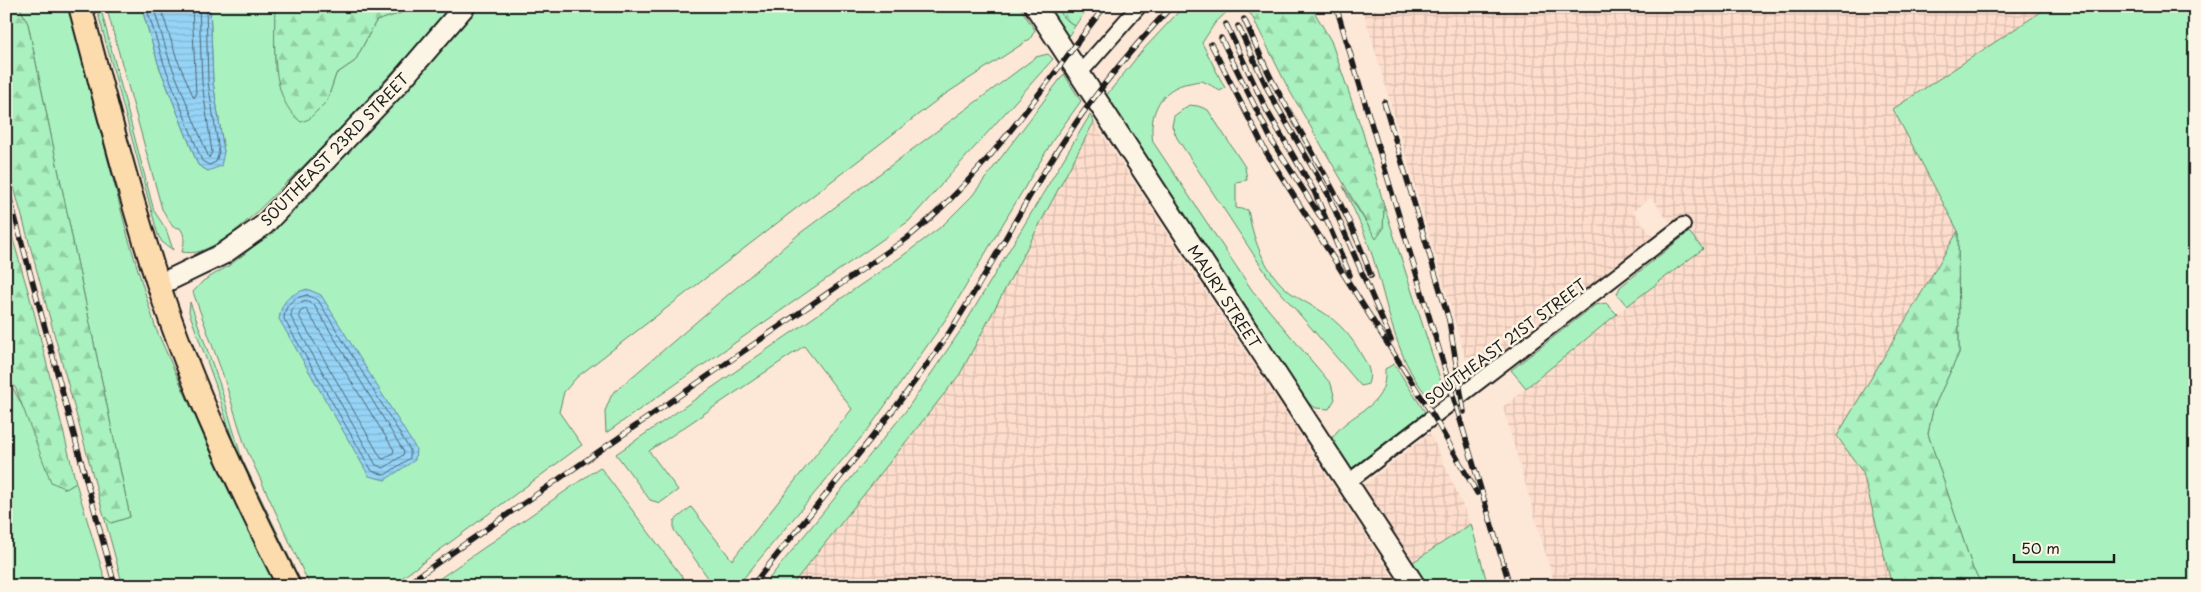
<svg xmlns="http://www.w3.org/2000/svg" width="2201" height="592" font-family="'Playpen Sans',sans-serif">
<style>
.industrial{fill:url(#industrial-grid)}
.green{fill:#a9f1be;stroke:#62866d}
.forest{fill:url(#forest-firs);stroke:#62866d}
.water{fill:url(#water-rules);stroke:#658a9f}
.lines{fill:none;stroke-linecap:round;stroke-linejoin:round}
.shore{stroke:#4d6674;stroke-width:1}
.street-casing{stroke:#1c1c1c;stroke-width:18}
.secondary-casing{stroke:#1c1c1c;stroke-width:24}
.primary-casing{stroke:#1c1c1c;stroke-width:26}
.street{stroke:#fcf5e5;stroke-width:14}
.secondary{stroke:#fcf5e5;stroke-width:20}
.primary{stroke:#fcdcac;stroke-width:22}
.rail-casing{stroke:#1c1c1c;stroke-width:5.5}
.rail{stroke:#fcf5e5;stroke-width:4;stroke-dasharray:11;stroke-linecap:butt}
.labels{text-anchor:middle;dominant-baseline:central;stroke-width:5;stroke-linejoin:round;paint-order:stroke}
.street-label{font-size:15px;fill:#1c1c1c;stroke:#fcf5e5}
</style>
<defs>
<pattern id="industrial-grid" width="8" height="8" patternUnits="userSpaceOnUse" patternTransform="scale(1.25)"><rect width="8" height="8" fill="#feddcc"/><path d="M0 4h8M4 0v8" fill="none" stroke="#d9bdaf"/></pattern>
<pattern id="forest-firs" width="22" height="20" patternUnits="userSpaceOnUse" patternTransform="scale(1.25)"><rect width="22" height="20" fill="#a9f1be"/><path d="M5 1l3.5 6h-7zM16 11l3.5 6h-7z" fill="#91cea3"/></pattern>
<pattern id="water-rules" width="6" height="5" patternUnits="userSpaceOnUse" patternTransform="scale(1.25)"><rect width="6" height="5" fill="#96d4f7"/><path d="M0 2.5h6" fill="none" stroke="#81b5d3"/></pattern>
</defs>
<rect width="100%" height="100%" fill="#fde7d6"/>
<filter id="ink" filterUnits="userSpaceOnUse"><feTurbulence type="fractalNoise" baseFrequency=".02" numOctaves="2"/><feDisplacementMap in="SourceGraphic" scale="10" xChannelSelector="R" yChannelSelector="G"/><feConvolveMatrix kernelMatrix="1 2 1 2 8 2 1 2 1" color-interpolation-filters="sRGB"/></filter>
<g filter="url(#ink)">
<g class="industrial">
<path d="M 1362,6 L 2050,6 L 1893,109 L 1958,231 L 1837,436 L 1940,586 L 1555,586 L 1503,407 L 1627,306 L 1703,249 L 1678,218 L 1670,223 L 1651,197 L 1633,211 L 1653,237 L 1471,376 Z"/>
<path d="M 1094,122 L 1399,586 L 791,586 L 960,374 Z"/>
<path d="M 1430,433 L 1471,524 L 1410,564 L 1364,485 Z"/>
</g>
<g class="green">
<path d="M 19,6 L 68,6 L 128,237 L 156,329 L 214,459 L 276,586 L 123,586 L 104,516 L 111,523 L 130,517 L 28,24 Z"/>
<path d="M 96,6 L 100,6 L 154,211 L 166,229 L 173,250 L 162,242 L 158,235 Z"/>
<path d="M 106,6 L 141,6 L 159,66 L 198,165 L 208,171 L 224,152 L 213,82 L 210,6 L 275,6 L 275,71 L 327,101 L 336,74 L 355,61 L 376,21 L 401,13 L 410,6 L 453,6 C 396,68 341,130 281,188 C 257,211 233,239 201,251 C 195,253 188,253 182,252 C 184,243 186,236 180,228 L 173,227 L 162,209 Z"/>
<path d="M 480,6 L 1019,6 L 1035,30 L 1030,39 L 941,97 L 577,377 L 564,392 L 559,412 L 582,445 L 391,586 L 310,586 L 245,446 L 223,375 L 193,292 L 203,281 L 230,265 L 267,236 L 311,194 L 337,161 Z"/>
<path d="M 1046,6 L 1058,6 L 1063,17 L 1075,26 L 1067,38 Z"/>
<path d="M 1184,6 L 1233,6 L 1215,23 L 1202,43 L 1225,88 L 1220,91 C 1215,88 1208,83 1202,81 C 1199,81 1194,82 1190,83 C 1160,87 1148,115 1153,142 L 1252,290 L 1331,384 L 1335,399 L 1329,409 L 1316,408 L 1303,400 L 1105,97 L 1142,51 Z"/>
<path d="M 2050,6 L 2192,6 L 2195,11 L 2195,586 L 1983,586 L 1973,569 L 1928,434 L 1933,409 L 1959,353 L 1958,231 L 1893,109 Z"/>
<path d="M 1048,54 L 1053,59 L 909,221 L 606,433 L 605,411 L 612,394 L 799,234 L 1036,57 Z"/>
<path d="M 1064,74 L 1081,101 L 1053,140 L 948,316 L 870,427 L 737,586 L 714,586 L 674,530 L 674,521 L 691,507 L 732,560 L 852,409 L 804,346 L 649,451 L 678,490 L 660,503 L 650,500 L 616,454 L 901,257 L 942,226 L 972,196 Z"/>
<path d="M 1189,105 L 1198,106 L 1208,110 L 1245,167 L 1247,180 L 1236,182 L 1236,208 L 1248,210 C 1253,237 1261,262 1280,283 C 1292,296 1306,302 1321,311 C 1339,322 1352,337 1362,356 C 1368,365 1372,373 1368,384 L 1361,386 L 1271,281 L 1177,138 L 1172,126 L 1174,116 Z"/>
<path d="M 1090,115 L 1094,122 L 960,374 L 791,586 L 763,586 L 905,412 L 963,327 Z"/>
<path d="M 1343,186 L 1376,238 L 1383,229 L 1384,205 L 1442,385 L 1427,395 C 1393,357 1386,293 1369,246 C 1362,226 1352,206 1343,186 Z"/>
<path d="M 1689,232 L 1703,249 L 1627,306 L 1617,294 L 1620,287 Z"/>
<path d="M 190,302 L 220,385 L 242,459 L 301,582 L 299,583 L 239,461 L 216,386 L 189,312 Z"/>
<path d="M 1606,303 L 1617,314 L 1526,388 L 1511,370 L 1595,305 Z"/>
<path d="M 1394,364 L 1425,412 L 1351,469 L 1331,440 C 1348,410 1388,411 1385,369 Z"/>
<path d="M 6,375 L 66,489 L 76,483 L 107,586 L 6,586 Z"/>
<path d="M 600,467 L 689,586 L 429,586 Z"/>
<path d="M 1471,524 L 1488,586 L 1425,586 L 1410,564 Z"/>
</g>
<g class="forest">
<path d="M 6,6 L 19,6 L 28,24 L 130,517 L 111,523 L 104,516 L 6,158 Z"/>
<path d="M 275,6 L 410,6 L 401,13 L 376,21 L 355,61 L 336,74 L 327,101 L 309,119 L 301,122 C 269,98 275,42 275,6 Z"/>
<path d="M 1058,6 L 1089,6 L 1075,26 L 1063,17 Z"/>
<path d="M 1234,6 L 1311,6 L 1331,41 L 1363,133 L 1384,205 L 1383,229 L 1376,239 L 1288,88 L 1251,14 Z"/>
<path d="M 6,215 L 34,312 L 76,483 L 66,489 L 51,482 L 16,389 L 6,375 Z"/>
<path d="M 1958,231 L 1959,353 L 1933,409 L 1928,434 L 1973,569 L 1983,586 L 1892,586 L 1863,473 L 1837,436 Z"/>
</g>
<g class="water">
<path d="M 141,6 L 210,6 L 213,82 L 224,152 L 221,166 L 208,171 L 198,165 L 159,66 Z"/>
<path d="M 307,289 L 321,295 L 416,449 L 415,460 L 385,480 L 369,476 L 279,319 C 282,300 289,295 307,289 Z"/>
</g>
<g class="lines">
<g class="shore">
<path d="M 146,6 L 164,64 L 202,161 L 209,165 L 216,162 L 219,152 L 208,82 L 206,6"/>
<path d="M 153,6 L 170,62 L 209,158 L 212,152 L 202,83 L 199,6"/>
<path d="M 160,6 L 177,59 L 194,98 L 196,95 L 192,6"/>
<path d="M 307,295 L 318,300 L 410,450 L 410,458 L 385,475 L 372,471 L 284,319 C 285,303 293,298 307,295 Z"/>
<path d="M 306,301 L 314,305 L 404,452 L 403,455 L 384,468 L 376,465 L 291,317 C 291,307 297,304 306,301 Z"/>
<path d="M 306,309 L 394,450 L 393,453 L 384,459 L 381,458 L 299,316 L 300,312 Z"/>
</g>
<defs>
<g id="street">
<path d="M 1079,74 L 1139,6"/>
<path d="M 1347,483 L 1683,225"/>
</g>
<g id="secondary">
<path d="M 1035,6 L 1415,586"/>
<path d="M 159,285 L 223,254 L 264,225 L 398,84 L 465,6"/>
</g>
<path id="primary" d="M 80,6 C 105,99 128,192 158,283 C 192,388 240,488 289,586"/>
</defs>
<use href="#street" class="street-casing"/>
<use href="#secondary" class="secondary-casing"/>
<use href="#primary" class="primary-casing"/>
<use href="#street" class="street"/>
<use href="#secondary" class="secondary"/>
<use href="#primary" class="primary"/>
<defs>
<g id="rail">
<path d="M 1336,6 L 1510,586"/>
<path d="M 1244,19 C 1256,44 1266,71 1280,95 C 1314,157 1348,208 1371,276"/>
<path d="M 1226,24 L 1267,111 L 1314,191 L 1350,275"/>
<path d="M 1238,26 L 1271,96 L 1328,194 L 1391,340"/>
<path d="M 1221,38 L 1272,141 L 1322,219"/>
<path d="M 1211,44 L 1266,152 L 1434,417 L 1477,493"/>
<path d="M 1384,102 L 1449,320 L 1464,412"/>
<path d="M 6,184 L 115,586"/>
<path d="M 404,586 L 906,239 C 986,175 1043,86 1105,6"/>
<path d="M 752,586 C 817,504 886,425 945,339 C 983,282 1013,222 1049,164 C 1084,107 1126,54 1172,6"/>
</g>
</defs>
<use href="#rail" class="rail-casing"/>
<use href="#rail" class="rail"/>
</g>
</g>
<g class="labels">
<g class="street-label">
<text transform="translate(334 149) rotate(-46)">SOUTHEAST 23RD STREET</text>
<text transform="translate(1225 296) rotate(57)">MAURY STREET</text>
<text transform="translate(1505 341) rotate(-37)">SOUTHEAST 21ST STREET</text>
</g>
</g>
<rect width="2201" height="592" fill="none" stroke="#fcf5e5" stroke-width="25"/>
<rect x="12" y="12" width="2176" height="567" fill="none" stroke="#1c1c1c" stroke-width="2" filter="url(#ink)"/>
<path d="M2014 554v8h100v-8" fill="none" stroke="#1c1c1c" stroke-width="2.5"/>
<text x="2021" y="554" font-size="15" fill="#1c1c1c" stroke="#fcf5e5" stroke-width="4" paint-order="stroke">50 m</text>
</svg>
